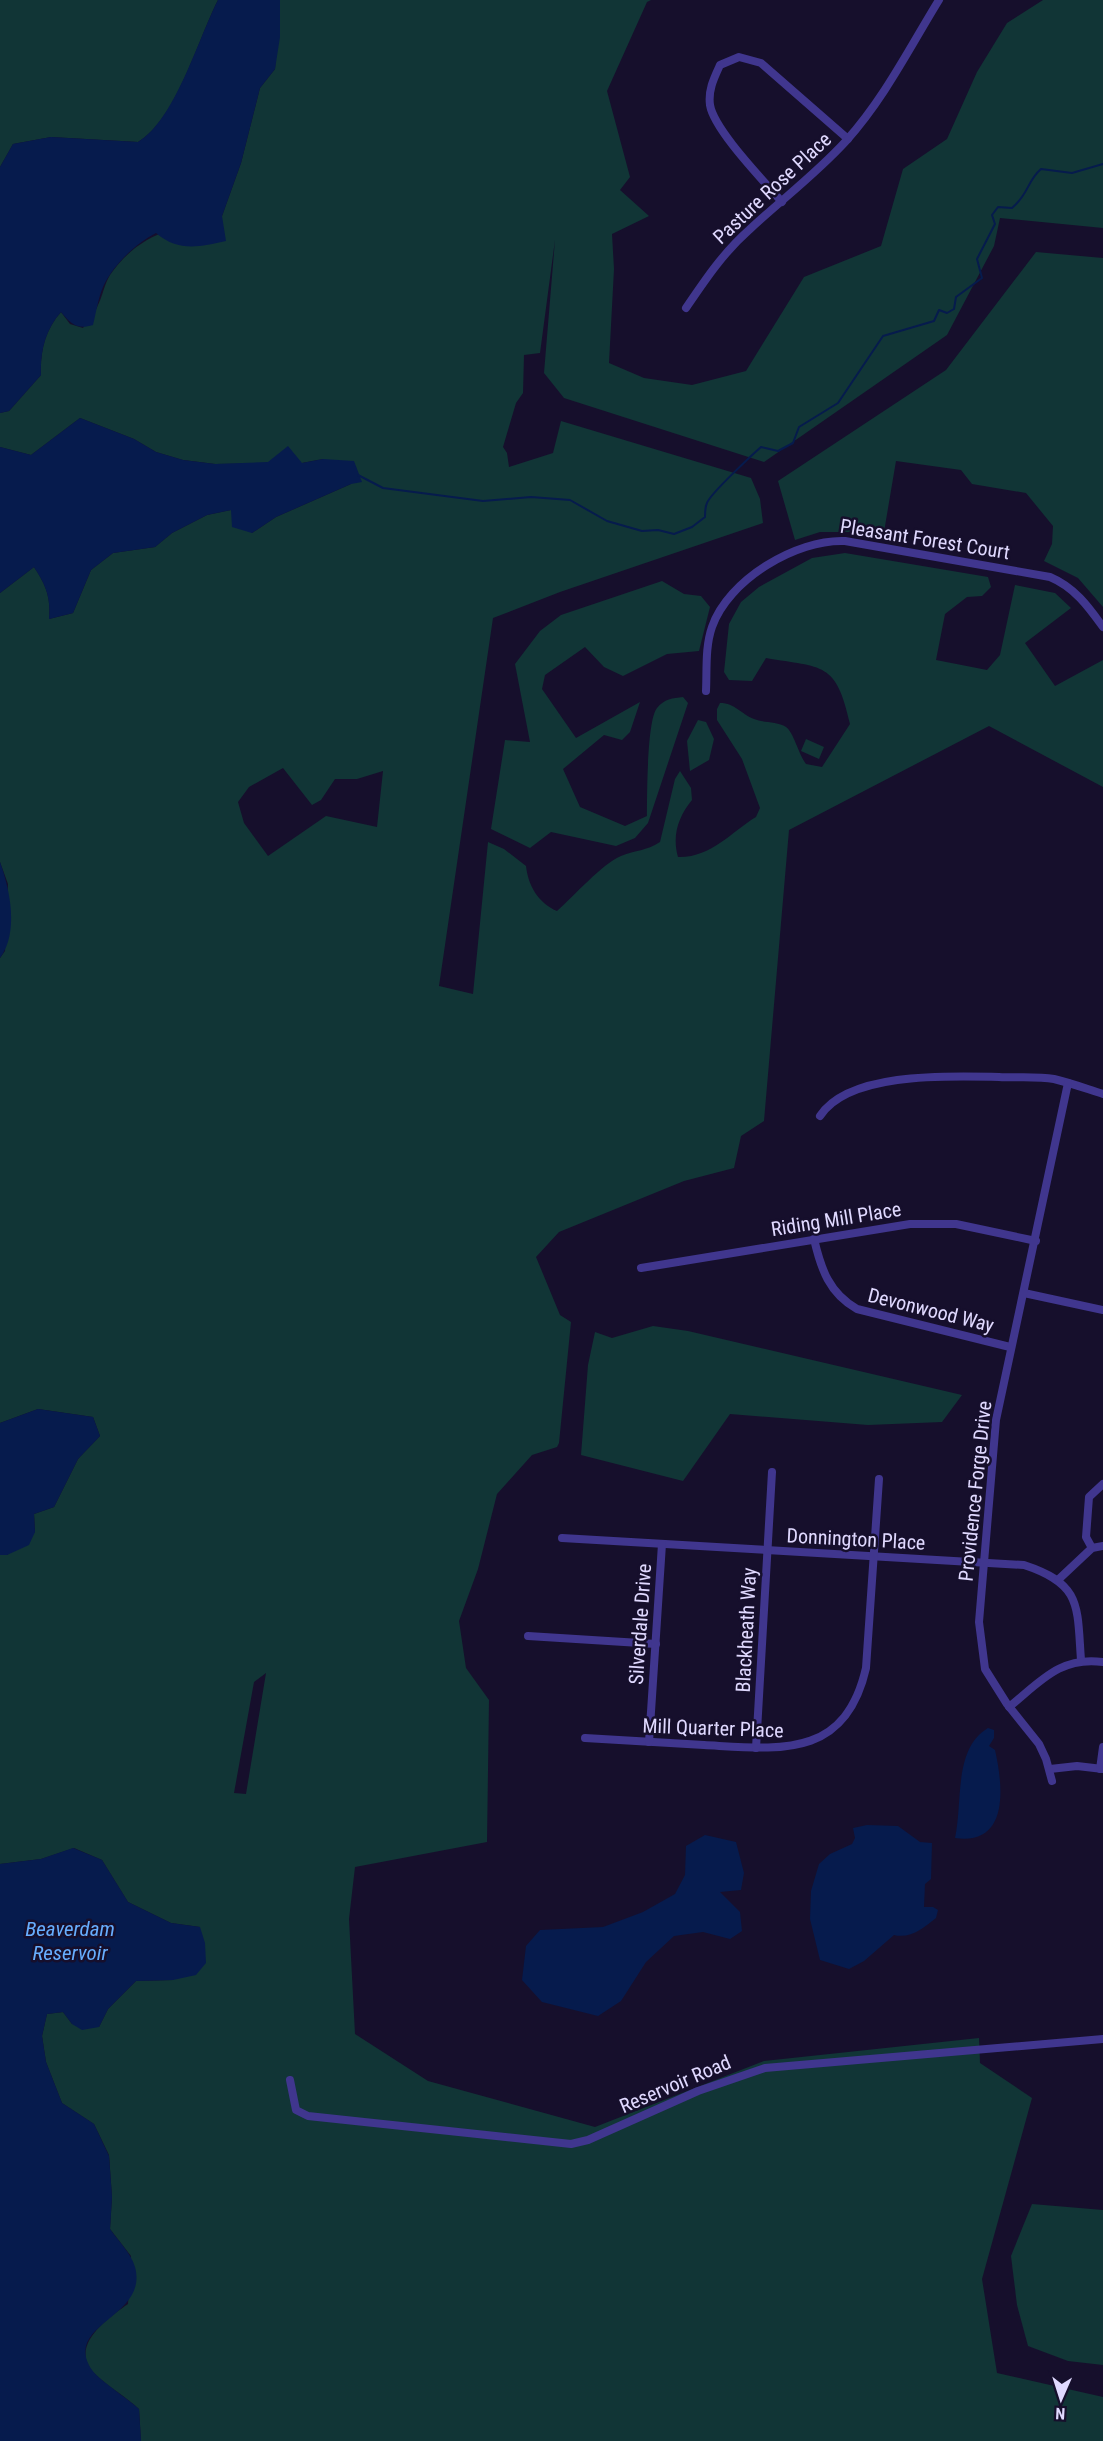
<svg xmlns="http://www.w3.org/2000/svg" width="1103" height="2441" font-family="'Roboto Condensed',sans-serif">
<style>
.green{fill:#113536;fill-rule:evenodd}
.water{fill:#061b4d}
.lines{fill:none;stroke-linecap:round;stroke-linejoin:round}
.stream{stroke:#061b4d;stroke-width:2}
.street{stroke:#40368e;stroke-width:8}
.labels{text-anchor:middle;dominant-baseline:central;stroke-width:5;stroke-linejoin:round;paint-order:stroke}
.street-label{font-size:20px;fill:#e0d9ff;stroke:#160f2c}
.water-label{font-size:21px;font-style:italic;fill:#67aeff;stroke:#160f2c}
</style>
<rect width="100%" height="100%" fill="#160f2c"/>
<g class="green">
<path d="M 0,0 L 218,0 C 198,39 176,120 138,142 L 51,137 L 13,144 L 0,167 Z"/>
<path d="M 280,0 L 651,0 L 647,2 L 607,91 L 630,177 L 620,190 L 649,216 L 612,234 L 614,269 L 609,363 L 644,378 L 692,385 L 746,371 L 804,277 L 881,246 L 903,169 L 947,139 L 977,72 L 1007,23 L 1043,0 L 1103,0 L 1103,228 L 1000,218 L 994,246 L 947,335 L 764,462 L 564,398 L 544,373 L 555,240 L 540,353 L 524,355 L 523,393 L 516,403 L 503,447 L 507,453 L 509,467 L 553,453 L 561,421 L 751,478 L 760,499 L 763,523 L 560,592 L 493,618 L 439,986 L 473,994 L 488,842 L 504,849 L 526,866 C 528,885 538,903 557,911 C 574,896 602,864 621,856 C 636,850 646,851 660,842 L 675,779 L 680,771 L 691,788 L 692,800 C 678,817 672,836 678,857 C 711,858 731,832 756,817 L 760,808 L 742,759 L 717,720 L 717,709 L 720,703 C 735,703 741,714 754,719 C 763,723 777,721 786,727 C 794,733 798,753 806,764 L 822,767 L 850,724 C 836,661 823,668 766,658 L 752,681 L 729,680 L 724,672 L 729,624 L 741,602 L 759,587 L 812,558 L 845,553 L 988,577 L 991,587 L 982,596 L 967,597 L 945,614 L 936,660 L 987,670 L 1000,655 L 1015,585 L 1055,593 L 1071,608 L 1025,643 L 1055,686 L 1103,660 L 1103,787 L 989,726 L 789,830 L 764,1121 L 741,1136 L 734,1168 L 684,1181 L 559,1232 L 536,1257 L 560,1315 L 571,1322 L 559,1443 L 557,1447 L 532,1455 L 497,1494 L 478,1569 L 459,1621 L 466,1668 L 489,1700 L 487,1842 L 355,1867 L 349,1919 L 355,2034 L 428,2081 L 595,2127 L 764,2061 L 979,2038 L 980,2063 L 1032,2098 L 982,2279 L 997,2373 L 1103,2397 L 1103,2441 L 141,2441 L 139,2409 C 125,2396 107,2386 94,2373 C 68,2346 108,2318 128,2304 L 131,2256 L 110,2229 L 112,2197 L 109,2155 L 94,2124 L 62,2103 L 46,2062 L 42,2036 L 47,2014 L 63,2012 L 72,2024 L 99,2027 L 108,2009 L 136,1981 L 173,1980 L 200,1927 L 171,1923 L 128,1902 L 102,1860 L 74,1848 L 41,1859 L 0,1864 L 0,1555 L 7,1555 L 35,1532 L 34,1514 L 54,1507 L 78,1459 L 100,1436 L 93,1417 L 38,1409 L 0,1423 L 0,958 L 5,951 L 8,884 L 0,862 L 0,593 L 34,567 C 46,585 51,597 49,619 L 73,613 L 91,570 L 113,553 L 155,547 L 172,533 L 207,515 L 231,510 L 252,533 L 276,517 L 351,484 L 323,459 L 302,463 L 215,464 L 183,460 L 156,452 L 134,439 L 80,418 L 31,455 L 0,447 L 0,413 L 9,411 L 41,375 C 40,351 45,330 61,312 L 70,324 L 83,328 C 88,321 95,313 98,305 C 103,295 104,285 110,275 C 140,232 175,228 222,216 L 241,163 L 260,88 L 275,69 ZM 283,768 L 312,805 L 321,800 L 335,779 L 357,779 L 383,771 L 377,827 L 326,816 L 268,856 L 244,823 L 238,802 L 249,787 ZM 266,1673 L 246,1794 L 234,1793 L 254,1682 Z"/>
<path d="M 1036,252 L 1103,258 L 1103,607 L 1078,578 L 1044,561 L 1052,544 L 1053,526 L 1026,493 L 972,484 L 961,470 L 896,461 L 884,532 L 820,532 L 795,540 L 778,481 L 946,370 Z"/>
<path d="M 662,581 L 684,594 L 701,596 L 710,607 L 699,651 L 667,654 L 623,676 L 604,667 L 585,647 L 545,675 L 542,689 L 576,738 L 640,702 L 630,732 L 622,740 L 604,735 L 563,769 L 580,807 L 625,826 L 647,816 C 647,796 647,720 657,708 C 664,699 673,698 683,697 L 688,703 L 648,823 L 635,838 L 616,846 L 551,832 L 530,848 L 491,829 L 505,740 L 530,742 L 515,664 L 540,631 L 561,615 Z"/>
<path d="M 698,720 L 706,722 L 714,739 L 709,760 L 690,771 L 687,741 Z"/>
<path d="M 806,739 L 824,747 L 819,759 L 801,751 Z"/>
<path d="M 653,1326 L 688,1331 L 962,1395 L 942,1422 L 868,1425 L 730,1414 L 683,1481 L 581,1455 L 588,1365 L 595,1332 L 612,1338 Z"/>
<path d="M 1032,2204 L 1103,2210 L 1103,2365 L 1068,2361 L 1028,2346 L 1017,2305 L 1011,2256 Z"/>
</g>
<g class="water">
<path d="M 218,0 L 280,0 L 280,37 L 275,69 L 260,88 L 241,163 L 222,216 L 226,241 C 199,247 178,252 156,233 C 135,244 113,265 103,287 C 98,299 96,313 93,325 C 77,330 71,324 61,312 C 45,330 40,352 41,375 L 9,411 L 0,413 L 0,167 L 13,144 L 51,137 L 138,142 C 175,120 198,39 218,0 Z"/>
<path d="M 80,418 L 134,439 L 156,452 L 183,460 L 215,464 L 268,462 L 288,446 L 302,463 L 323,459 L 354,461 L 362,482 L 351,484 L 276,517 L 252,533 L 232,527 L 231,510 L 207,515 L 172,533 L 155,547 L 113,553 L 91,570 L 73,613 L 49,619 C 51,598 46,585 34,567 L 0,593 L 0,447 L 31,455 Z"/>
<path d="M 0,862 C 10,890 19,932 0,958 Z"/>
<path d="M 38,1409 L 93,1417 L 100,1436 L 78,1459 L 54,1507 L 34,1514 L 35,1532 L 29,1545 L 7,1555 L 0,1555 L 0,1423 Z"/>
<path d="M 988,1728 L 994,1730 L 994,1738 L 989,1746 L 995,1750 C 1003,1785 1010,1846 955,1838 C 963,1802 953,1749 988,1728 Z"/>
<path d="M 867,1825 L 898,1826 L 920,1842 L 932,1843 L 931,1879 L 925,1884 L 924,1907 L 933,1907 L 938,1910 L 936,1918 C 923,1928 911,1939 894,1935 L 864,1961 L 849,1969 L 820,1960 L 810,1919 L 811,1891 L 819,1864 L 830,1854 L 852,1844 L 855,1838 L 853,1828 Z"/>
<path d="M 705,1835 L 736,1842 L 744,1873 L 741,1890 L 720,1892 L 740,1912 L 742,1931 L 730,1939 L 703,1932 L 674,1936 L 646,1962 L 621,2001 L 598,2016 L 542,2002 L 522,1980 L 526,1946 L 540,1930 L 603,1927 L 643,1912 L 675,1894 L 685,1875 L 686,1846 Z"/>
<path d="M 73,1848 L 102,1860 L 128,1902 L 171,1923 L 200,1927 L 205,1943 L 206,1963 L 196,1975 L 173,1980 L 136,1981 L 108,2009 L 99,2027 L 82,2030 L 72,2024 L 63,2012 L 47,2014 L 42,2036 L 46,2062 L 62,2103 L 94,2124 L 109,2156 L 112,2197 L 110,2229 C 118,2241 131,2253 135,2267 C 149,2318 61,2324 92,2370 C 99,2380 128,2399 139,2409 L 141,2441 L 0,2441 L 0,1864 L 41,1859 Z"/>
</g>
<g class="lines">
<path class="stream" d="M 358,475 L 383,488 L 483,501 L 531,497 L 570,500 L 607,521 L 642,531 L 658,530 L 674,534 L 692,527 L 705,517 C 705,513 705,507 707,503 C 710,494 752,455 761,447 L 778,451 L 793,443 L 799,427 L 838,403 L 883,336 L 934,321 L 939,310 L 947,313 L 954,309 L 956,297 L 982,278 L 977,259 L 995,224 L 992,215 L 998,207 L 1012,208 C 1029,194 1027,181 1041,169 L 1072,173 L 1103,164"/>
<g class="street">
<path d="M 782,202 C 764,181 714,130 710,105 C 708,90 714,78 720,65 L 739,57 L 761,63 L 848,139"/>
<path d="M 686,308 C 705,280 723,253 749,230 C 781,200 816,174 846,141 C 884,99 910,47 939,0"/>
<path d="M 706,691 C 707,670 705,647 712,627 C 728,580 796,539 845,541 L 1050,577 C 1074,587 1088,606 1103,627"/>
<path d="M 820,1116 C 849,1071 952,1076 999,1077 C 1017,1078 1037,1076 1054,1079 C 1071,1083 1087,1089 1103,1094"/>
<path d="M 814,1239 C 821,1269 829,1293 857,1309 L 1010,1347"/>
<path d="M 641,1268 L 910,1224 L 956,1224 L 1036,1241"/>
<path d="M 1024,1293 L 1103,1310"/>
<path d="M 562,1538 L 1024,1565 C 1082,1584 1077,1606 1081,1660"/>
<path d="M 1092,1548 L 1086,1537 L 1089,1497 L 1103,1484"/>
<path d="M 1059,1579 L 1092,1548 L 1103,1546"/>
<path d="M 528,1636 L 656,1644"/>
<path d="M 1009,1707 C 1040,1682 1060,1656 1103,1662"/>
<path d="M 585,1738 C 625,1740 664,1743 704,1745 C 778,1749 845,1760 866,1668 L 879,1479"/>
<path d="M 649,1742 L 662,1544"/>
<path d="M 756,1748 L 772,1472"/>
<path d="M 1050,1769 L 1077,1766 L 1103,1769"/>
<path d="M 1100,1769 L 1103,1747"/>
<path d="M 1052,1781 L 1046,1759 L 1039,1744 L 1007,1704 L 985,1669 L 979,1622 L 996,1420 L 1068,1083"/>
<path d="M 290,2080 L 296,2110 L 308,2116 L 571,2144 L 588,2140 L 698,2091 L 765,2068 L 1103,2039"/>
</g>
</g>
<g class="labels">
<g class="street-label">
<text transform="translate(772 188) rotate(-43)">Pasture Rose Place</text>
<text transform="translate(925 539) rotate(9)">Pleasant Forest Court</text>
<text transform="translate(836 1219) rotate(-9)">Riding Mill Place</text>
<text transform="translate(931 1310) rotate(14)">Devonwood Way</text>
<text transform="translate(975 1491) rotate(-84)">Providence Forge Drive</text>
<text transform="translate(856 1539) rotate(3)">Donnington Place</text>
<text transform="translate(640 1624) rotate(-86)">Silverdale Drive</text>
<text transform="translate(746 1630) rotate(-87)">Blackheath Way</text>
<text transform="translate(713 1728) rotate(2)">Mill Quarter Place</text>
<text transform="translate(675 2084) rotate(-23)">Reservoir Road</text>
</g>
<g class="water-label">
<text x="70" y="1929">Beaverdam<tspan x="70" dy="24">Reservoir</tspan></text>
</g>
</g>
<g transform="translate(1061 2399) rotate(183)" stroke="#160f2c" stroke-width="4.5" paint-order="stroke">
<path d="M0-4.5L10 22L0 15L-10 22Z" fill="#e0d9ff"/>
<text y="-9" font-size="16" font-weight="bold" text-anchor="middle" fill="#e0d9ff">N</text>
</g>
</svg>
